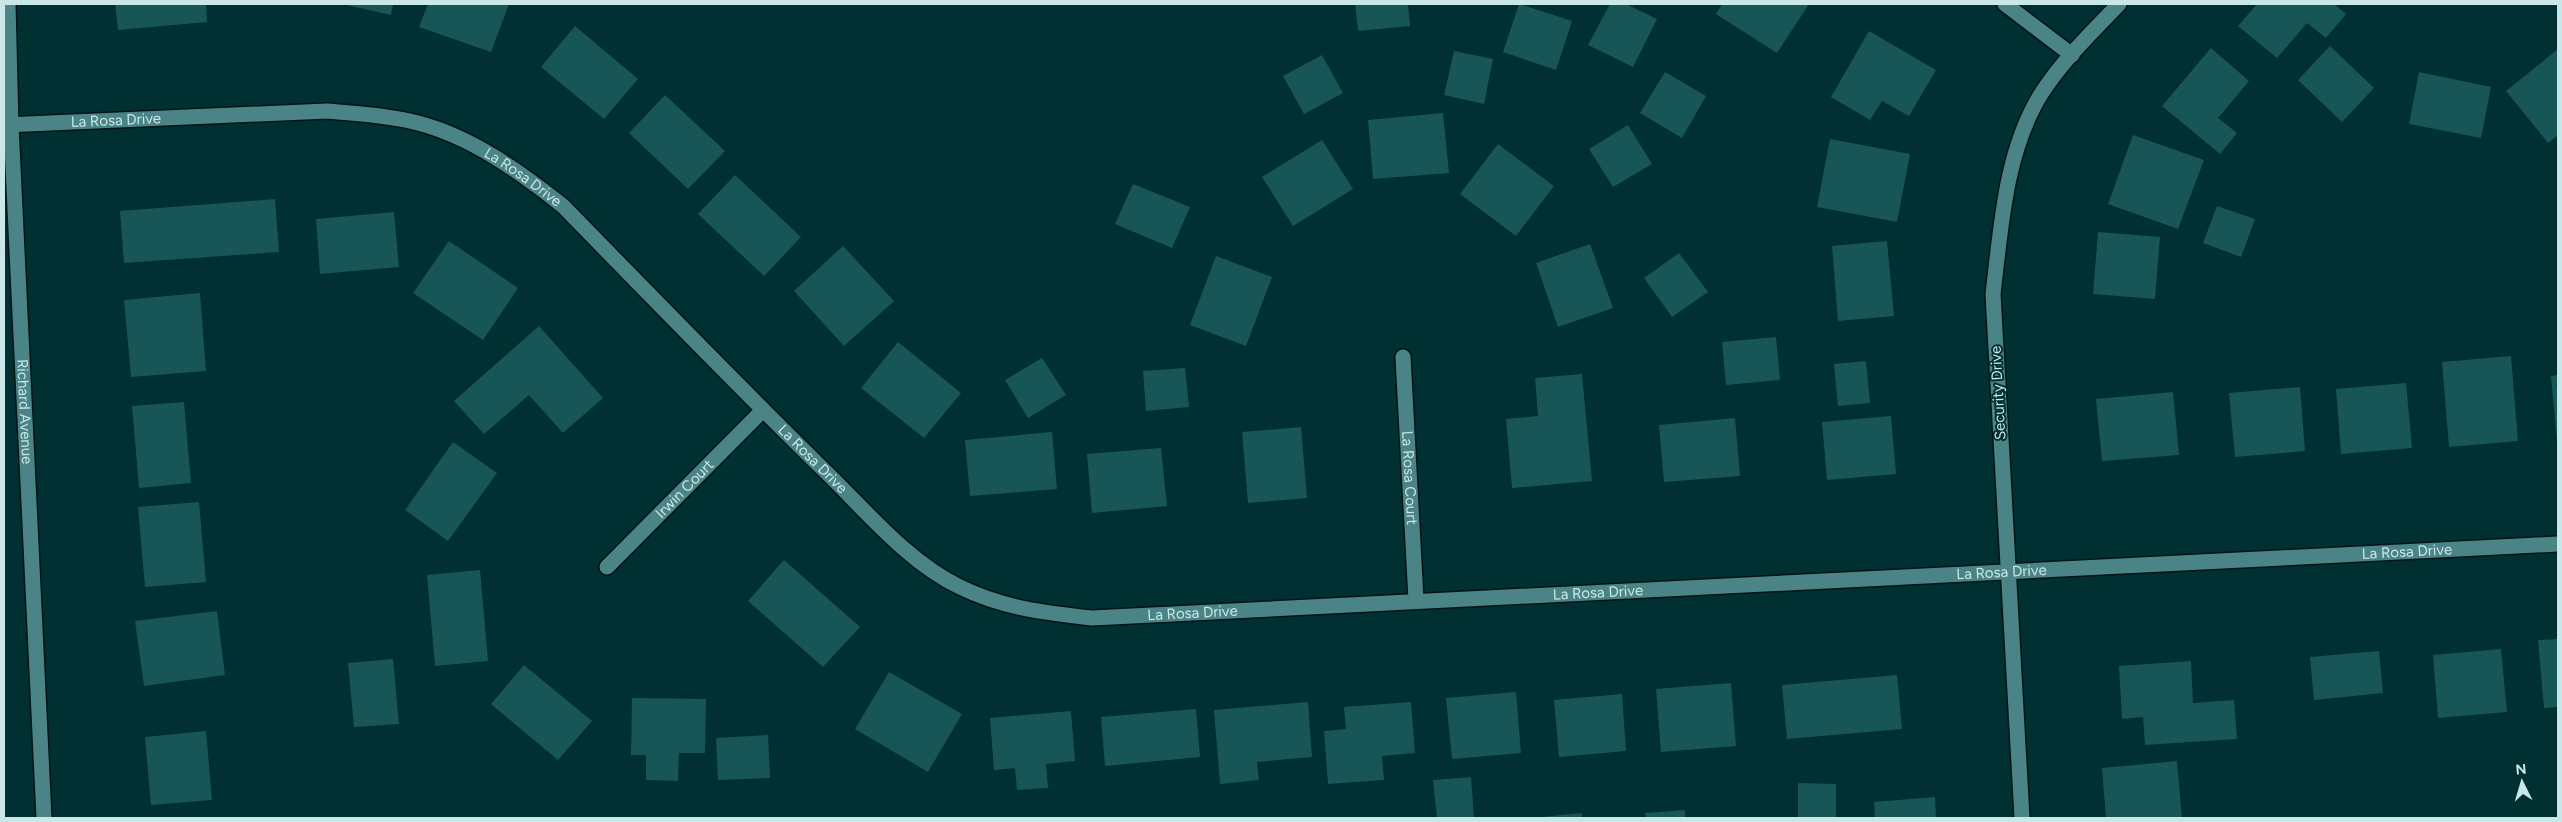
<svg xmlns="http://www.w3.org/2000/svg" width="2562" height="822" font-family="Figtree,sans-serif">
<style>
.building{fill:#185557}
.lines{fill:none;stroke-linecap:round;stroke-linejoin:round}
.minor-casing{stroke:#041515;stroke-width:18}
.minor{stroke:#4a8486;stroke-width:15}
.labels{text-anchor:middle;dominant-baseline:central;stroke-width:4;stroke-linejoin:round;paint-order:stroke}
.street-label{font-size:15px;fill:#cae7e8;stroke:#003031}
</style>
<rect width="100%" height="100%" fill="#003031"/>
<g class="building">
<path d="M 115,4 L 206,4 L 207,22 L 118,30 Z"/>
<path d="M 342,4 L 393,4 L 391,15 Z"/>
<path d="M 428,4 L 509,4 L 491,52 L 419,27 Z"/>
<path d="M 1355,4 L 1408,4 L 1410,26 L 1358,31 Z"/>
<path d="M 1519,4 L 1572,21 L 1556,70 L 1503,52 Z"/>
<path d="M 1610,4 L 1626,4 L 1657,19 L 1633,67 L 1588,45 Z"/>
<path d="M 1722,4 L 1809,4 L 1777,53 L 1716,14 Z"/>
<path d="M 2257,4 L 2334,4 L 2346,14 L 2326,38 L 2307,23 L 2277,58 L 2238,26 Z"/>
<path d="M 575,26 L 638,79 L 604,119 L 541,67 Z"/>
<path d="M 1869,31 L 1936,70 L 1909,116 L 1882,101 L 1870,120 L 1831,97 Z"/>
<path d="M 2330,46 L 2374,88 L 2342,122 L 2298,80 Z"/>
<path d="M 2211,48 L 2249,81 L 2218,118 L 2237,133 L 2220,154 L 2162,106 Z"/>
<path d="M 2558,49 L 2558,135 L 2548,143 L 2506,91 Z"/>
<path d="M 1454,51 L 1493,59 L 1484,104 L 1444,95 Z"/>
<path d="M 1322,55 L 1343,93 L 1304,114 L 1283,76 Z"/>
<path d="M 1665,72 L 1706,96 L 1682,138 L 1640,113 Z"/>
<path d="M 2419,72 L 2491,87 L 2481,138 L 2409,124 Z"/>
<path d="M 665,95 L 725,151 L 688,189 L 629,133 Z"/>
<path d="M 1443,113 L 1449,173 L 1373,179 L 1368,120 Z"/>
<path d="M 1628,125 L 1652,164 L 1613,187 L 1589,149 Z"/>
<path d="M 2133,135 L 2204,160 L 2178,229 L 2108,204 Z"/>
<path d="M 1830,139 L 1910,154 L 1897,222 L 1817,207 Z"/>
<path d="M 1322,140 L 1353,189 L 1293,226 L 1262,177 Z"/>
<path d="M 1498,144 L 1554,186 L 1516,236 L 1460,194 Z"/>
<path d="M 735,175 L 801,237 L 764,276 L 698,214 Z"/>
<path d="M 1133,184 L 1190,207 L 1172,248 L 1115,224 Z"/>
<path d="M 275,199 L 279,252 L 124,263 L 120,211 Z"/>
<path d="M 2217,206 L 2255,219 L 2241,257 L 2203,243 Z"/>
<path d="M 394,212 L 399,267 L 320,274 L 316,219 Z"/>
<path d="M 2098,232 L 2160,237 L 2155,299 L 2093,294 Z"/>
<path d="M 449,241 L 518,288 L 483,340 L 413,293 Z"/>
<path d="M 1887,241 L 1894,316 L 1838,321 L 1832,246 Z"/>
<path d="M 1590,244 L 1613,308 L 1558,327 L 1536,263 Z"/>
<path d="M 843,246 L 894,301 L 844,346 L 794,291 Z"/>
<path d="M 1679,253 L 1708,292 L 1672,317 L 1644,278 Z"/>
<path d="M 1216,256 L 1272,277 L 1246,346 L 1190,325 Z"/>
<path d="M 200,293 L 206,371 L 131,377 L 124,300 Z"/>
<path d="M 539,326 L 603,398 L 563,433 L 529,395 L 484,434 L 454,401 Z"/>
<path d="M 1776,337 L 1780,380 L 1726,385 L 1722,342 Z"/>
<path d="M 898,342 L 961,393 L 924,438 L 861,388 Z"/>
<path d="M 2511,356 L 2518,441 L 2449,447 L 2442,362 Z"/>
<path d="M 1042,358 L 1066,395 L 1028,418 L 1005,380 Z"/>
<path d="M 1866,361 L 1870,403 L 1838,406 L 1834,364 Z"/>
<path d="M 1185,368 L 1189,407 L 1146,411 L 1143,371 Z"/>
<path d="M 1582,374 L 1592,481 L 1512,488 L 1506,419 L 1538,416 L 1535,378 Z"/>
<path d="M 2558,375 L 2558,441 L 2557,441 L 2551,376 Z"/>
<path d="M 2406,383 L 2412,448 L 2341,454 L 2336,389 Z"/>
<path d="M 2300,387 L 2305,451 L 2235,457 L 2229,393 Z"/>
<path d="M 2173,392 L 2179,455 L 2102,461 L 2096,399 Z"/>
<path d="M 184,402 L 191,483 L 139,488 L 132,406 Z"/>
<path d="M 1891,416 L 1896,474 L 1827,480 L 1822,422 Z"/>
<path d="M 1735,418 L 1740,476 L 1664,482 L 1659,425 Z"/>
<path d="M 1301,427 L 1307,498 L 1248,503 L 1242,432 Z"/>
<path d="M 1052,432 L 1057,489 L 970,496 L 965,440 Z"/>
<path d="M 453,442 L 497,473 L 448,541 L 405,510 Z"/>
<path d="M 1161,448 L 1167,506 L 1092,513 L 1087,454 Z"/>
<path d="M 199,502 L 206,582 L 145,587 L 138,507 Z"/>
<path d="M 784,560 L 860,627 L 823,667 L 748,601 Z"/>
<path d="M 480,570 L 488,661 L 435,666 L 427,575 Z"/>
<path d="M 217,611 L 225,675 L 144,686 L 135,621 Z"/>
<path d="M 2558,639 L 2558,707 L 2544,708 L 2538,640 Z"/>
<path d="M 2501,649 L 2507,712 L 2438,718 L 2433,655 Z"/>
<path d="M 2379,651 L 2383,693 L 2314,700 L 2310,657 Z"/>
<path d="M 393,659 L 399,724 L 354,727 L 348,663 Z"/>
<path d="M 2191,661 L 2193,703 L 2234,700 L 2237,739 L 2145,745 L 2143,717 L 2122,719 L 2119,666 Z"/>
<path d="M 524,665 L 592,721 L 558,760 L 491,704 Z"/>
<path d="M 889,672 L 962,714 L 928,772 L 855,729 Z"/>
<path d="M 1897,675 L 1902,729 L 1787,739 L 1782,685 Z"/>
<path d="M 1731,683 L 1736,746 L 1661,752 L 1656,689 Z"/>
<path d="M 1516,692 L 1521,753 L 1452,759 L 1446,698 Z"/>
<path d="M 1622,694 L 1626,751 L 1559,757 L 1554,700 Z"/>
<path d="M 632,698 L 706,699 L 705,753 L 679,753 L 678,781 L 646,780 L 646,755 L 631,755 Z"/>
<path d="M 1308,702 L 1312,757 L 1257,762 L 1259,780 L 1220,784 L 1214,710 Z"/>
<path d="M 1411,702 L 1415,753 L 1382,756 L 1384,780 L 1328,784 L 1324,731 L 1346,729 L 1344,707 Z"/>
<path d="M 1196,709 L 1200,757 L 1105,766 L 1101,717 Z"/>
<path d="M 1071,711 L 1075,761 L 1046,764 L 1048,788 L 1017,790 L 1015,768 L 994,770 L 990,718 Z"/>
<path d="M 206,731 L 212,800 L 151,805 L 145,737 Z"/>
<path d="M 768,735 L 770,778 L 718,780 L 716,738 Z"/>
<path d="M 2177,761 L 2182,818 L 2106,818 L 2102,768 Z"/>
<path d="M 1471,777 L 1474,817 L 1437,818 L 1433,780 Z"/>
<path d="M 1798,783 L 1836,784 L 1836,818 L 1798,818 Z"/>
<path d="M 1935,797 L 1936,818 L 1875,818 L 1874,802 Z"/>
<path d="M 1685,810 L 1685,818 L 1646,818 L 1645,813 Z"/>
<path d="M 1582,813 L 1582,818 L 1541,818 L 1541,817 Z"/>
</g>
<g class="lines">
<defs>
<g id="minor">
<path id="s1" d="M 8,4 L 11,125 L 44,818"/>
<path d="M 2005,4 L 2072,55"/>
<path id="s2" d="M 4,125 L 327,111 C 357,114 388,115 418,123 C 472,137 520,172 563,206 C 650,295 737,385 826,472 C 866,511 909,563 960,587 C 1003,608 1045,613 1092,618 L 2558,544"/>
<path id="s3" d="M 1403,357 L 1416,600"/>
<path id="s4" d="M 607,567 L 763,410"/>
<path d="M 2022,818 L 1993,294 C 2001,228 2005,152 2041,94 C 2062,61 2092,32 2119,4"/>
</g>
</defs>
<use href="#minor" class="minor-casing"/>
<use href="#minor" class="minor"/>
</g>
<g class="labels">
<g class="street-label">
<text stroke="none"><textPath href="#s2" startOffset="112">La Rosa Drive</textPath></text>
<text stroke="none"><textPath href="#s2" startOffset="534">La Rosa Drive</textPath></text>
<text transform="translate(1998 393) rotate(-93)">Security Drive</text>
<text stroke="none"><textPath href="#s1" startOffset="408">Richard Avenue</textPath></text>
<text stroke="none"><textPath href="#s2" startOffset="939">La Rosa Drive</textPath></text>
<text stroke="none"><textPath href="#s3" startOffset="121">La Rosa Court</textPath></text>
<text stroke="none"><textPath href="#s4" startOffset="110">Irwin Court</textPath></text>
<text stroke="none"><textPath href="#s2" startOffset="2588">La Rosa Drive</textPath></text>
<text stroke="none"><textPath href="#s2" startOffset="2182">La Rosa Drive</textPath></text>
<text stroke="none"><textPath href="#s2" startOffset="1778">La Rosa Drive</textPath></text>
<text stroke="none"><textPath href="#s2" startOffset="1372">La Rosa Drive</textPath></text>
</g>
</g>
<rect width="2562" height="822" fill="none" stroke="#cae7e8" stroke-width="10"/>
<g transform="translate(2522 782) rotate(355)" stroke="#003031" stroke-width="4" paint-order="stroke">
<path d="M0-4L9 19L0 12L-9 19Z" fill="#cae7e8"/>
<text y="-8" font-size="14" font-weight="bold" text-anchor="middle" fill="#cae7e8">N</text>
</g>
</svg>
